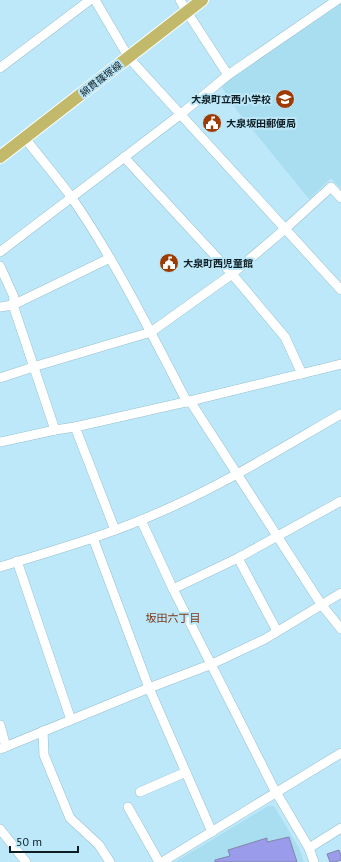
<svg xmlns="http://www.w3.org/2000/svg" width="341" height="862" font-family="'PT Sans','Noto Sans JP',sans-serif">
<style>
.built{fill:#a9ddf0}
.building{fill:#9a9beb;stroke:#8385a7}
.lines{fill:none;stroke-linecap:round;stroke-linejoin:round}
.minor-casing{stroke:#95c0cf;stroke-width:10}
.major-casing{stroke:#fff;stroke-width:14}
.minor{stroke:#fff;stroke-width:9}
.major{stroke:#c2b96a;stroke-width:12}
.labels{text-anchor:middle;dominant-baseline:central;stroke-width:4;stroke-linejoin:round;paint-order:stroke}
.street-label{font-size:10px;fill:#0d1e24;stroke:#bde8f9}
.poi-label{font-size:10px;font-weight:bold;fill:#0d1e24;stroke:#bde8f9;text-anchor:start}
.neighbourhood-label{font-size:11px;fill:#79371b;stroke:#bde8f9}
</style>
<rect width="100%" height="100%" fill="#bde8f9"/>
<g class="built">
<path d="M 341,1 L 341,189 L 331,178 L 309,199 L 238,112 L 221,86 Z"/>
<path d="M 268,806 L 274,806 L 299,848 L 304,862 L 175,862 Z"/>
</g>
<g class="building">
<path d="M 289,837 L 297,862 L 215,862 L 215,860 L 230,856 L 228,850 L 267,838 L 267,842 Z"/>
<path d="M 339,850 L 341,855 L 341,860 L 335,862 L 330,862 L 327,854 Z"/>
</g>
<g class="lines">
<defs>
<g id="minor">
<path d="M 95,0 L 129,58 L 341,290"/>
<path d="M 180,0 L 187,12 L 228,75"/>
<path d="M 0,68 L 90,0"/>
<path d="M 25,138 C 40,158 57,177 72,198 C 116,262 151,333 187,402"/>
<path d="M 124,157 L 232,274 L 285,337 L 302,374"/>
<path d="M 0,252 L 181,114 L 228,75 L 337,0"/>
<path d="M 0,266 L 14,297 L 13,305 L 55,430"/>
<path d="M 0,307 L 13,305 L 110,258"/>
<path d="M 0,378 L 33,367 L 151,332 L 232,274 L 285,229 L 331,187 L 341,198"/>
<path d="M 190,401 L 321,604 L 341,629"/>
<path d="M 75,427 L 115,530"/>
<path d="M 0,442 L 55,430 L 75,427 L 190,401 L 341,364"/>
<path d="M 141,520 L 173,589 L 273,787 L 309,848 L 314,862"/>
<path d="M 93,538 L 149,688 L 212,832"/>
<path d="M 238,558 L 277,631"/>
<path d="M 17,561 L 71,720"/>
<path d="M 0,567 C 54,550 109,535 160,512 C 223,485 282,448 341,414"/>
<path d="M 173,589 L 238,558 L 341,501"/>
<path d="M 0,725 L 6,747"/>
<path d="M 43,731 L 44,755 L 70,818 L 99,845 L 110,862"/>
<path d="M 0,749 L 149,688 L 212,664 L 248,647 L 265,639 L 341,593"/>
<path d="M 140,792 L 186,772"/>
<path d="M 128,807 L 159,862"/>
<path d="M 0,829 L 26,862"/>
<path d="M 309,848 L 341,828"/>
<path d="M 162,862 L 341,753"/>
</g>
<path id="major" d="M 0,157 L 202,0"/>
</defs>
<use href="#minor" class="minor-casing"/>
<use href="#major" class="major-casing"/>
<use href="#minor" class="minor"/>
<use href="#major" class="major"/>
</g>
<defs>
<symbol id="school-disc" viewBox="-11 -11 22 22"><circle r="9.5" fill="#9e3b02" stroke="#bde8f9"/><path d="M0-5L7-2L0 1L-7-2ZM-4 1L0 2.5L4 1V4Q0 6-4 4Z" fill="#fff"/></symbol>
<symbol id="civic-disc" viewBox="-11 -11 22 22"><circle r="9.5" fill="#9e3b02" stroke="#bde8f9"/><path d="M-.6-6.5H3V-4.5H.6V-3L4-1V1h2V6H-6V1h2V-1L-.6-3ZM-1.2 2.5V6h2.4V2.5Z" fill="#fff"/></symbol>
</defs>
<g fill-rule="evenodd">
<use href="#school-disc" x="274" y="88" width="22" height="22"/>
<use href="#civic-disc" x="201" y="112" width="22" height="22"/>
<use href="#civic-disc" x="158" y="252" width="22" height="22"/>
</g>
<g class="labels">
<g class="street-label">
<text transform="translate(101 79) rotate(-38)">綿貫篠塚線</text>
</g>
<g class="poi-label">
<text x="271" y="99" text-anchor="end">大泉町立西小学校</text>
<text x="226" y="123">大泉坂田郵便局</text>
<text x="183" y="263">大泉町西児童館</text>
</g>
<g class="neighbourhood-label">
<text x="173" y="618">坂田六丁目</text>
</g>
</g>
<path d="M10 846v6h68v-6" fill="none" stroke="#0d1e24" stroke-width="2"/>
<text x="16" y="846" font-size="12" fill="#0d1e24" stroke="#bde8f9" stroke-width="3" paint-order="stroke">50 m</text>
</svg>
